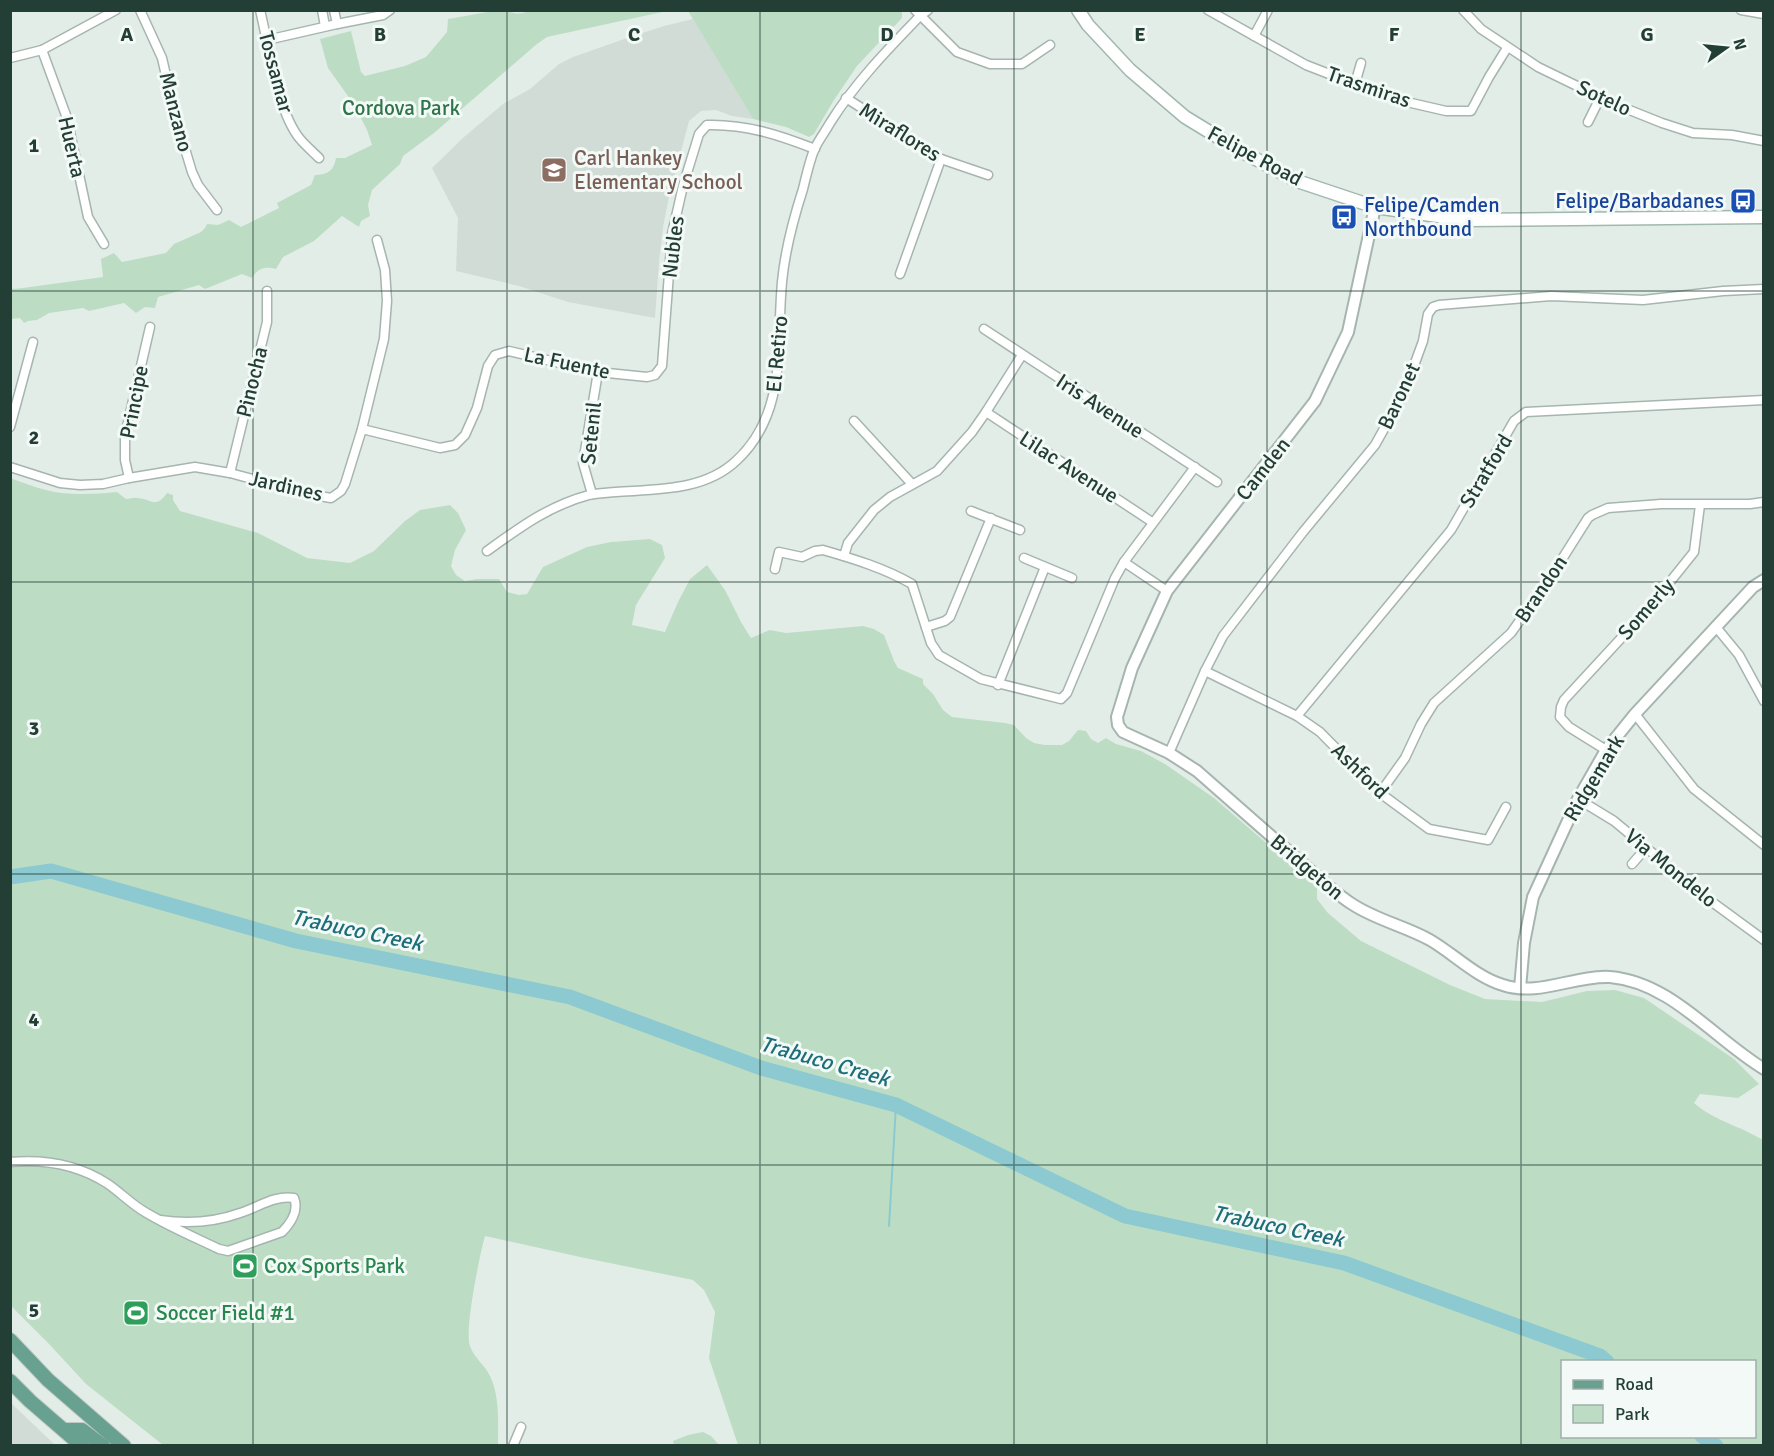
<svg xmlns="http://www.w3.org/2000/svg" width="1774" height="1456" font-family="Signika,sans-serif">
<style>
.built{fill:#d1dcd7}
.green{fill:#bcddc4;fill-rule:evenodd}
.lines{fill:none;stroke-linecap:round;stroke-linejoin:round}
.stream{stroke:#8cc9d0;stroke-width:2}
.river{stroke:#8cc9d0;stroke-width:15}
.minor-casing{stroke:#a6b5af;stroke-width:11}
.tertiary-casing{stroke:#a6b5af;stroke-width:14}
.secondary-casing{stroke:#a1b8af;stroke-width:15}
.primary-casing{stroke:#c1c9c6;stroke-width:16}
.minor{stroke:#fff;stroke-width:8}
.tertiary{stroke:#fff;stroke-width:10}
.secondary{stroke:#fff;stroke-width:12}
.primary{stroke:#68a190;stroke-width:14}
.grid{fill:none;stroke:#233e35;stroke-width:1.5;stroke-opacity:0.55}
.labels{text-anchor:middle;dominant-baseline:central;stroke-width:6;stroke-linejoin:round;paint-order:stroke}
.street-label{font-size:21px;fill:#233e35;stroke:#f3f9f6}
.park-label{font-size:21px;fill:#2d7446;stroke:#f3f9f6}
.education-label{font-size:21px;fill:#785e54;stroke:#f3f9f6;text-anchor:start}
.transit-label{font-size:21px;fill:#164399;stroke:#f3f9f6;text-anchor:end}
.leisure-label{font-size:21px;fill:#27864d;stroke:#f3f9f6;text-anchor:start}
.water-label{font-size:22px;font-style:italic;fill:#1e6e79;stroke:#f3f9f6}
.grid-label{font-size:20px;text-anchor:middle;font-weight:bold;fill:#233e35;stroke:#f3f9f6;stroke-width:6;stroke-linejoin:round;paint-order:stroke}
</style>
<rect width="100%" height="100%" fill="#e3ede8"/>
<g class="built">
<path d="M 693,19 L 753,119 L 732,116 L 716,110 L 701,111 L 689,121 L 669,197 L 663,227 L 659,262 L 655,318 L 568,302 L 519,286 L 456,271 L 458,218 L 432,168 L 464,137 L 503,104 L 530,89 L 559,64 L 573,57 L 630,37 L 664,26 Z"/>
<path d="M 11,1403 L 55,1445 L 11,1445 Z"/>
</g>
<g class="green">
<path d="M 499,10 C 510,10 518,18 529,10 L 667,11 L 547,37 L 537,44 L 434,133 L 403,156 L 400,164 L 372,190 L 368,205 L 370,216 L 361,221 L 359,227 L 342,216 L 314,241 L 283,257 L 276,269 C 265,266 258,268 252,278 L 242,274 L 205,289 L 199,285 L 158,297 L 155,308 L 145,307 L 136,313 L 124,303 L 89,311 L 83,308 L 49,313 L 37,320 L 28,321 L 24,323 L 20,318 L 11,319 L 11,287 L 13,289 L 23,288 L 103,277 L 101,259 L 114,253 L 122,262 L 166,253 L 174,244 L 201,232 L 205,228 L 207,224 L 218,225 L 229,220 L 241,227 L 279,208 L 277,203 L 311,185 L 315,175 C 328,175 334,170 336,158 L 345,158 L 372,145 L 367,130 L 353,103 L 328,68 L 320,39 L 351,31 L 361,72 L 365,76 L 405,66 L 426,57 L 447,32 L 448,19 Z"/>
<path d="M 902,10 L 902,18 L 857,66 L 834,100 L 814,134 L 809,137 L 786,127 L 753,119 L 688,11 Z"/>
<path d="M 10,478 C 22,482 34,487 46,490 C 70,496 93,494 117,492 L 126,499 C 129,499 133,497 136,498 C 151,498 155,510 167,493 L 173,495 L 173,500 L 180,511 L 258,533 L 307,558 L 350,563 L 374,551 L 405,521 L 420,510 L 450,505 L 458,513 L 466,530 L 455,550 L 451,566 L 456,575 L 465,581 L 477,579 L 499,579 L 507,592 L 519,595 L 527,594 L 543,567 L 587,547 L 611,542 L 650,539 L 662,545 L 665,558 L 636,605 L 632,625 L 665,632 L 678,602 L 690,579 L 707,565 L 725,590 L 741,622 L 751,638 L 770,630 L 786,633 L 863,626 L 874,629 L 884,635 L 894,661 L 898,668 L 923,679 L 923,684 L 933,694 L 943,710 L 952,717 L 1005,723 L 1014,725 L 1026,738 L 1034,743 L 1045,745 L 1062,745 L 1069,741 L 1078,730 L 1086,731 L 1091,739 L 1098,743 L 1106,738 L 1116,744 L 1141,751 L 1165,764 L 1214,798 L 1317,887 L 1317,899 L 1328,913 L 1361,941 L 1450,985 L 1485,999 L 1542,1002 L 1587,991 L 1615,990 L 1644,998 L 1734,1059 L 1759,1084 L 1738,1098 L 1700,1094 L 1694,1103 C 1715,1121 1740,1126 1763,1140 L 1763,1445 L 738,1445 L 709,1358 L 715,1312 L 704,1290 L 693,1280 L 580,1257 L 485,1236 C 480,1254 464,1330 470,1346 C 474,1358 485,1365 490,1376 C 500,1396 498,1424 498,1445 L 163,1445 L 86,1384 L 49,1344 L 11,1306 ZM 1562,1362 L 1754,1362 L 1754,1436 L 1562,1436 Z"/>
<path d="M 703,1432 L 711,1436 L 719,1445 L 674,1445 L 673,1441 L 688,1435 Z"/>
</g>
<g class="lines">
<path class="stream" d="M 889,1226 L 896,1105"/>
<g class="river">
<path d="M 10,877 L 51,871 L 296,941 L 570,997 L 761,1068 L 896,1105 L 1125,1216 L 1344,1263 L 1600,1356 L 1607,1362"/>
<path d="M 1702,1436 L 1716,1446"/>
</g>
<defs>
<g id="minor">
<path d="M 140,10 L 162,58 L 176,119 L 192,172 L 198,185 L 217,210"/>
<path d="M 260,10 C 269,46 277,111 300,139 C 306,146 313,152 319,158"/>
<path d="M 322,10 L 325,26"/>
<path d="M 334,10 L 337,24"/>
<path d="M 915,10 L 957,52 L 990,64 L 1022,64 L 1050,45"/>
<path d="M 1208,10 L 1306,65 L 1355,84 L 1364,89 L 1407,102 L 1446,111 L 1471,111 L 1489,77 L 1507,48"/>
<path d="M 1463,10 L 1481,29 L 1538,67 L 1612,103 L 1662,123 L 1693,133 L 1732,135 L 1764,141"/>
<path d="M 1741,10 L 1764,14"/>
<path d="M 1254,36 L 1268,10"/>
<path d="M 267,40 L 337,24 L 383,15 L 390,10"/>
<path d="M 42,50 L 67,118 L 88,217 L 104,244"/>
<path d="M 10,58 L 42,50 L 116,10"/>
<path d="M 1355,84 L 1361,63"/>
<path d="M 846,98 L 941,159 L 988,175"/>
<path d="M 1588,122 L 1600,98"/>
<path d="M 900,274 L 941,159"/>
<path d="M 984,329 L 1217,482"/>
<path d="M 986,412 L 1152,522"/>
<path d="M 854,421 L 912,484"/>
<path d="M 10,427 L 33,342"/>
<path d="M 362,429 L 440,448 L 455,445 L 465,435 L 477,408 L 488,366 L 495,355 L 509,351 L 598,372 L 647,377 L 655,375 L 662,366 L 672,234 L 683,186 L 699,134 L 707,125 C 746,124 779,135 815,149"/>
<path d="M 10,467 L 60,483 L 80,485 L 103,484 L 129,478 L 195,467 L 230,473 L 308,494 L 331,498 L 341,491 L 345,484 L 362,429 L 384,339 L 387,301 L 385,270 L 377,240"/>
<path d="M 230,473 L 267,322 L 267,291"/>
<path d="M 129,478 L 125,460 L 125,435 L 150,327"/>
<path d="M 592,494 L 583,463 L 598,372"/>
<path d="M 971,511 L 1020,530"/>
<path d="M 487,551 C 519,528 550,505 589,495 C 598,493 607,493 616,492 C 657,489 704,491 736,461 C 788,413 776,346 782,282 C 785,250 793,220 803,189 C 806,177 809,163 814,150 C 818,141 825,132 830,123 C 855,83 887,50 920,16 L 928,10"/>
<path d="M 844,556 L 848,543 L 874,510 L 890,497 L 937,471 L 972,432 L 986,412 L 1022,355"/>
<path d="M 1024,558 L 1072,578"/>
<path d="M 1124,562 L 1167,591"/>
<path d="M 775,569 L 779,552 L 802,557 L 815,551 L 823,550 C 854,559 884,568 912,584 L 931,643 L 939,655 L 981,679 L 1061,699 L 1067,693 L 1115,578 L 1124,562 L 1195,467"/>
<path d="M 926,627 L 945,621 L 950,617 L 991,518"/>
<path d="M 1716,627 L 1739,655 L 1764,701"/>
<path d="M 1205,671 L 1297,716 L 1320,732 L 1380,793 L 1429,829 L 1488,840 L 1506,807"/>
<path d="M 998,685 L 1045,567"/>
<path d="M 1635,714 L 1694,789 L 1764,845"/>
<path d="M 1297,716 L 1451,530 L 1514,421 L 1526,412 L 1764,400"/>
<path d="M 1606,750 L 1569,727 L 1560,717 L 1561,707 L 1564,700 L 1649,608 L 1694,552 L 1700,505"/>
<path d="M 1169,753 L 1205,671 L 1223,636 L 1303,532 L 1375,445 L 1404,393 L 1423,341 L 1428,314 L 1433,307 L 1439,305 L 1551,296 L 1643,300 L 1723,291 L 1764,289"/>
<path d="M 1380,793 L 1405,758 L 1421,724 L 1434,703 L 1511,633 L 1552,575 L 1588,518 L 1592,515 L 1608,508 L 1661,504 L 1750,504 L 1764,502"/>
<path d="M 1578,799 L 1614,821 L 1708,899 L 1764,940"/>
<path d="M 1632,864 L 1646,848"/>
<path d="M 10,1162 C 44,1159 79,1165 108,1184 C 121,1193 131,1204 145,1212 C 168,1226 194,1237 219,1249 L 228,1251 L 282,1232 C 291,1223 299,1210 294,1198 C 274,1195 259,1207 240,1213 C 215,1222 187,1224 160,1220"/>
<path d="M 513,1446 L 521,1427"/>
</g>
<g id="tertiary">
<path d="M 1375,207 L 1348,332 L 1315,401 L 1167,591 L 1132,668 L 1117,717 L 1118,725 L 1123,732 L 1169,753 L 1197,771 C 1230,800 1263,829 1296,858 C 1314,873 1332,891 1352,904 C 1376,920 1405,926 1430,940 C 1454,954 1476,977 1503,985 C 1539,997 1574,975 1610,977 C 1671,982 1714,1039 1764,1069"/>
<path d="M 1520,988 L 1524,943 L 1533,897 L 1578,799 L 1606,750 L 1635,714 L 1753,587 L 1764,580"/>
</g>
<path id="secondary" d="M 1078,10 L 1088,25 L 1130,70 L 1185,117 L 1239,150 L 1297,181 L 1375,207 L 1466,220 L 1764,217"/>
<g id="primary">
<path d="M 10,1340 L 48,1380 L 124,1446"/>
<path d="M 10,1381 L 30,1401 L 82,1446"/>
<path d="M 64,1430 L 82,1430 L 103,1446"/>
</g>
</defs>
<use href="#minor" class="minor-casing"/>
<use href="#tertiary" class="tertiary-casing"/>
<use href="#secondary" class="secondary-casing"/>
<use href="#primary" class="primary-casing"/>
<use href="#minor" class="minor"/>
<use href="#tertiary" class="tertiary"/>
<use href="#secondary" class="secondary"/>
<use href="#primary" class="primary"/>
</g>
<path class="grid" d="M 253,10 L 253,1446M 507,10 L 507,1446M 760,10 L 760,1446M 1014,10 L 1014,1446M 1267,10 L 1267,1446M 1521,10 L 1521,1446M 10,291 L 1764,291M 10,582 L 1764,582M 10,874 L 1764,874M 10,1165 L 1764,1165"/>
<defs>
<symbol id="school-square" viewBox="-11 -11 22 22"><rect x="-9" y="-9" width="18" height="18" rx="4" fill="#8d6e63" stroke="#f3f9f6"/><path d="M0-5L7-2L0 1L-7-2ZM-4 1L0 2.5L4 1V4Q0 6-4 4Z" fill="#fff"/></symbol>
<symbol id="bus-square" viewBox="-11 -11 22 22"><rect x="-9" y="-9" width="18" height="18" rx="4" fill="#1a4fb4" stroke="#f3f9f6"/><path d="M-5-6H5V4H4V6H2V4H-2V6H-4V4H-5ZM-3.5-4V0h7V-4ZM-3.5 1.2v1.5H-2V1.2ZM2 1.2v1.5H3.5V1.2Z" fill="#fff"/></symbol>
<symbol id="stadium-square" viewBox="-11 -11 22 22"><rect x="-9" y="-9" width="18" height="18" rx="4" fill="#2e9e5b" stroke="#f3f9f6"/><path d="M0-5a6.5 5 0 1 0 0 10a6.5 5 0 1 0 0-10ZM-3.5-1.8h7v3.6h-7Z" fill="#fff"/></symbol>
</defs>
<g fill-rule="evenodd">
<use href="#school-square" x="539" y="155" width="30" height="30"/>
<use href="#bus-square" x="1728" y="186" width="30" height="30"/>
<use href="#bus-square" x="1329" y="202" width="30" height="30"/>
<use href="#stadium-square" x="230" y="1251" width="30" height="30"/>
<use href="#stadium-square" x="121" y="1298" width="30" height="30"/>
</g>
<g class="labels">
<g class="street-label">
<text transform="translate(276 72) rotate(75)">Tossamar</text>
<text transform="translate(1369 87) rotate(19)">Trasmiras</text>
<text transform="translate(1604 98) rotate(25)">Sotelo</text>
<text transform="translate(176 112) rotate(76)">Manzano</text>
<text transform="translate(900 132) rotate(32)">Miraflores</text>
<text transform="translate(72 147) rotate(77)">Huerta</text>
<text transform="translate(1255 156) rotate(28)">Felipe Road</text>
<text transform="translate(673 247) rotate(-83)">Nubles</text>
<text transform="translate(777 354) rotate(-85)">El Retiro</text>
<text transform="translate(567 363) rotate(12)">La Fuente</text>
<text transform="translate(252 382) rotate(-76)">Pinocha</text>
<text transform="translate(1399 396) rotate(-65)">Baronet</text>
<text transform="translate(134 402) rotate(-79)">Principe</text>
<text transform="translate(1100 406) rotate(33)">Iris Avenue</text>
<text transform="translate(591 433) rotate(-84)">Setenil</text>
<text transform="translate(1069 467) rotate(33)">Lilac Avenue</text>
<text transform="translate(1263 469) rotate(-52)">Camden</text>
<text transform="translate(1486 471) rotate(-59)">Stratford</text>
<text transform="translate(286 486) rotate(13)">Jardines</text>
<text transform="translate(1541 589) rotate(-56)">Brandon</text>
<text transform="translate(1646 609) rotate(-49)">Somerly</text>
<text transform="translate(1360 771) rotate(44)">Ashford</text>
<text transform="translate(1594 778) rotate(-59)">Ridgemark</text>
<text transform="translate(1307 867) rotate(40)">Bridgeton</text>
<text transform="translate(1671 868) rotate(39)">Via Mondelo</text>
</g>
<g class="park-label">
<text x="401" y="108">Cordova Park</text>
</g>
<g class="education-label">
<text x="574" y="158">Carl Hankey<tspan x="574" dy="24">Elementary School</tspan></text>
</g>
<g class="transit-label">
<text x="1724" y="201">Felipe/Barbadanes</text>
<text x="1364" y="205" text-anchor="start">Felipe/Camden<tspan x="1364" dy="24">Northbound</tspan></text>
</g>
<g class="leisure-label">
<text x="264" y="1266">Cox Sports Park</text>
<text x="156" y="1313">Soccer Field #1</text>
</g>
<g class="water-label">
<text transform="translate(357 930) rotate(12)">Trabuco Creek</text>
<text transform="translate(825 1061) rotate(16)">Trabuco Creek</text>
<text transform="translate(1278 1226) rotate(12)">Trabuco Creek</text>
</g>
</g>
<g class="grid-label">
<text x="127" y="41">A</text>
<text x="380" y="41">B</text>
<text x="634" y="41">C</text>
<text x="887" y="41">D</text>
<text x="1140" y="41">E</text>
<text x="1394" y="41">F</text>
<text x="1647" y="41">G</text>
<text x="34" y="152">1</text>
<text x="34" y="444">2</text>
<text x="34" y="735">3</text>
<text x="34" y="1026">4</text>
<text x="34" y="1317">5</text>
</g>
<rect width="1774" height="1456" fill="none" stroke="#233e35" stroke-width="24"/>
<rect x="1561" y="1360" width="195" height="78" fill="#f3f9f6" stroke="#a0aea9" stroke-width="1.5"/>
<rect x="1573" y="1380" width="30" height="9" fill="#68a190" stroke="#a0aea9" stroke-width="1.5"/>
<text x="1615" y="1390" font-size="18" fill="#233e35">Road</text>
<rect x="1573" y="1405" width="30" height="18" fill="#bcddc4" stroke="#a0aea9" stroke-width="1.5"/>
<text x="1615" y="1420" font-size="18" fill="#233e35">Park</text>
<g transform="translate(1726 48) rotate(75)" stroke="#f3f9f6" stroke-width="4.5" paint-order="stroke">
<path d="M0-4.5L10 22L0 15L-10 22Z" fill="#233e35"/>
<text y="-9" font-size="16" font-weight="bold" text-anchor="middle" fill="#233e35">N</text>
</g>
</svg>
